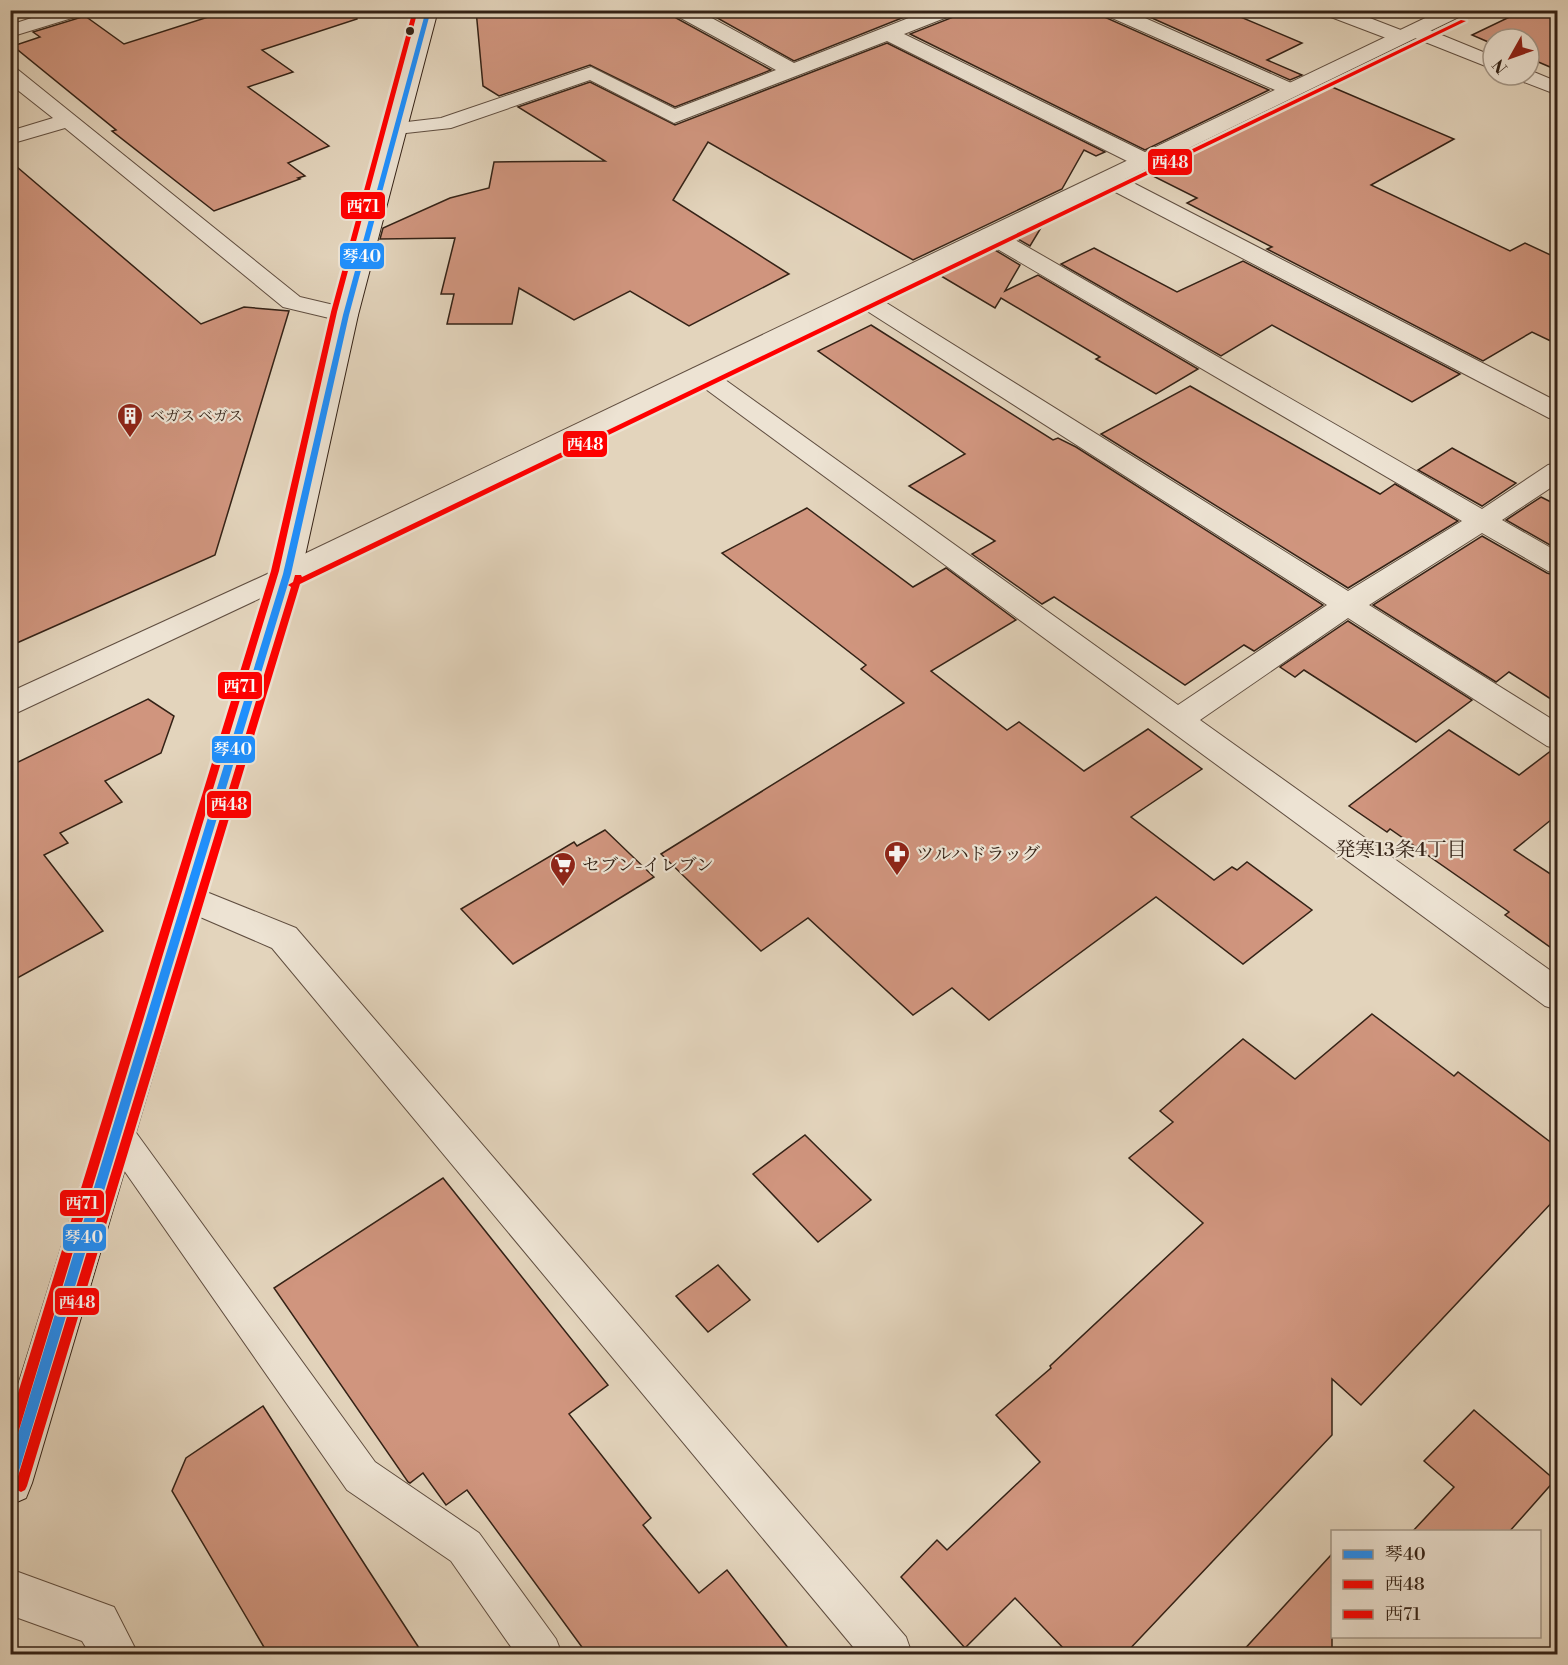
<svg xmlns="http://www.w3.org/2000/svg" width="1568" height="1665" font-family="'Libre Bodoni','Noto Serif JP',serif">
<style>
.building{fill:#d0957e;stroke:#342216;stroke-width:1.5}
.lines{fill:none;stroke-linecap:round;stroke-linejoin:round}
.service-casing{stroke:#604e40;stroke-width:2}
.minor-casing{stroke:#604e40;stroke-width:2}
.tertiary-casing{stroke:#604e40;stroke-width:2}
.secondary-casing{stroke:#342216;stroke-width:2}
.service{fill:#ede3d3;fill-rule:evenodd}
.minor{fill:#ede3d3;fill-rule:evenodd}
.tertiary{fill:#ede3d3;fill-rule:evenodd}
.secondary{fill:#ede3d3;fill-rule:evenodd}
.bus-1-casing{stroke:#ede3d3;stroke-width:5}
.bus-2-casing{stroke:#ede3d3;stroke-width:5}
.bus-3-casing{stroke:#ede3d3;stroke-width:5}
.bus-1{fill:#1e90ff;fill-rule:evenodd}
.bus-2{fill:#f00;fill-rule:evenodd}
.bus-3{fill:#f00;fill-rule:evenodd}
.bus-dot{fill:#342216;stroke:#ede3d3;stroke-width:2}
.labels{text-anchor:middle;dominant-baseline:central;stroke-width:4.5;stroke-linejoin:round;paint-order:stroke}
.far-poi-label{font-size:15px;fill:#342216;stroke:#ede3d3;text-anchor:start}
.poi-label{font-size:18px;fill:#342216;stroke:#ede3d3;text-anchor:start}
.neighbourhood-label{font-size:20px;fill:#342216;stroke:#ede3d3}
.line-badge{stroke:#ede3d3;stroke-width:2}
.badge-label{font-size:16px;text-anchor:middle;font-weight:bold;fill:#fff}
</style>
<rect width="100%" height="100%" fill="#e3d4bc"/>
<filter id="stains"><feTurbulence type="fractalNoise" baseFrequency=".00333" numOctaves="4"/><feColorMatrix values="0 0 0 0 .2 0 0 0 0 .09 0 0 0 0 .02 0 0 0 .5 -.17"/></filter>
<radialGradient id="worn" r=".72"><stop offset=".6" stop-color="#630" stop-opacity="0"/><stop offset="1" stop-color="#630" stop-opacity=".3"/></radialGradient>
<g class="building">
<path d="M 230,10 L 356,10 L 357,19 L 262,50 L 293,72 L 248,87 L 329,146 L 288,163 L 305,176 L 298,178 L 300,179 L 214,211 L 112,131 L 116,130 L 13,46 L 40,37 L 33,32 L 85,16 L 124,44 Z"/>
<path d="M 476,10 L 673,10 L 676,18 L 771,70 L 675,107 L 590,65 L 499,96 L 483,86 Z"/>
<path d="M 703,10 L 922,10 L 794,61 Z"/>
<path d="M 959,10 L 1099,10 L 1102,16 L 1269,90 L 1145,150 L 910,34 L 956,16 Z"/>
<path d="M 1134,10 L 1224,10 L 1302,43 L 1267,60 L 1302,75 L 1290,80 Z"/>
<path d="M 1524,10 L 1557,10 L 1557,70 L 1529,58 L 1529,39 L 1493,39 L 1493,44 L 1472,35 Z"/>
<path d="M 887,43 L 1105,152 L 1096,156 L 1084,150 L 1062,189 L 913,260 L 708,142 L 673,200 L 789,274 L 689,326 L 630,291 L 574,320 L 519,288 L 512,324 L 447,324 L 454,294 L 441,294 L 455,238 L 380,239 L 383,228 L 450,198 L 489,188 L 494,162 L 605,161 L 518,107 L 590,82 L 675,125 Z"/>
<path d="M 1325,84 L 1454,139 L 1371,185 L 1510,251 L 1525,243 L 1557,258 L 1557,344 L 1532,332 L 1483,361 L 1267,249 L 1272,247 L 1187,203 L 1197,198 L 1145,172 Z"/>
<path d="M 10,161 L 201,324 L 244,307 L 289,311 L 215,555 L 10,646 Z"/>
<path d="M 1045,221 L 1030,246 L 1013,236 Z"/>
<path d="M 990,247 L 1020,265 L 1005,291 L 1038,275 L 1198,369 L 1156,394 L 1096,359 L 1100,357 L 1001,298 L 995,308 L 936,273 Z"/>
<path d="M 1094,248 L 1177,292 L 1243,261 L 1460,374 L 1412,402 L 1272,325 L 1221,356 L 1061,264 Z"/>
<path d="M 871,325 L 1053,440 L 1058,438 L 1076,447 L 1323,605 L 1254,651 L 1244,645 L 1185,685 L 1054,597 L 1042,604 L 972,554 L 995,541 L 909,486 L 965,454 L 818,351 Z"/>
<path d="M 1190,386 L 1380,494 L 1395,484 L 1458,521 L 1348,588 L 1101,434 Z"/>
<path d="M 1452,448 L 1516,483 L 1482,506 L 1418,470 Z"/>
<path d="M 1541,497 L 1557,505 L 1557,549 L 1506,520 Z"/>
<path d="M 807,508 L 913,587 L 946,568 L 1016,620 L 931,671 L 1007,730 L 1019,722 L 1084,771 L 1148,729 L 1202,769 L 1131,817 L 1214,880 L 1232,867 L 1237,870 L 1247,862 L 1312,910 L 1243,964 L 1156,897 L 989,1020 L 952,988 L 913,1015 L 808,918 L 761,951 L 661,854 L 904,703 L 861,669 L 866,665 L 722,553 Z"/>
<path d="M 1482,536 L 1547,573 L 1557,576 L 1557,703 L 1509,672 L 1496,682 L 1373,605 Z"/>
<path d="M 1348,621 L 1472,700 L 1416,742 L 1304,670 L 1295,677 L 1280,667 Z"/>
<path d="M 148,699 L 174,716 L 161,753 L 105,781 L 122,802 L 60,833 L 68,843 L 44,855 L 103,931 L 10,982 L 10,766 Z"/>
<path d="M 1449,730 L 1519,775 L 1552,750 L 1557,751 L 1557,815 L 1514,850 L 1552,875 L 1557,871 L 1557,952 L 1505,915 L 1509,912 L 1390,829 L 1387,832 L 1349,806 Z"/>
<path d="M 605,830 L 654,877 L 513,964 L 461,909 L 574,842 L 577,846 Z"/>
<path d="M 1372,1014 L 1454,1076 L 1458,1072 L 1557,1147 L 1557,1197 L 1361,1405 L 1332,1379 L 1332,1435 L 1125,1654 L 1069,1654 L 1015,1598 L 965,1648 L 901,1577 L 937,1540 L 947,1550 L 1040,1462 L 996,1415 L 1051,1368 L 1050,1366 L 1203,1223 L 1129,1158 L 1173,1122 L 1160,1111 L 1243,1039 L 1295,1079 Z"/>
<path d="M 805,1135 L 871,1200 L 818,1242 L 753,1174 Z"/>
<path d="M 443,1178 L 608,1385 L 569,1414 L 651,1518 L 643,1525 L 699,1593 L 727,1570 L 793,1654 L 587,1654 L 467,1490 L 446,1505 L 423,1473 L 410,1483 L 408,1482 L 274,1288 Z"/>
<path d="M 718,1265 L 750,1300 L 708,1332 L 676,1296 Z"/>
<path d="M 263,1406 L 367,1568 L 423,1654 L 268,1654 L 172,1491 L 186,1458 Z"/>
<path d="M 1474,1410 L 1555,1480 L 1509,1532 L 1412,1532 L 1454,1487 L 1424,1461 Z"/>
<path d="M 1332,1554 L 1332,1654 L 1240,1654 Z"/>
</g>
<g class="lines">
<defs>
<path id="service" d="M 117,1118 L 129,1123 L 375,1462 L 479,1533 L 556,1639 L 562,1654 L 516,1654 L 451,1561 L 347,1490 L 105,1143 L 100,1133 L 105,1123 Z"/>
<g id="minor">
<path d="M 56,10 L 87,10 L 85,14 L 10,37 L 10,25 Z"/>
<path d="M 675,10 L 697,10 L 794,63 L 929,10 L 957,10 L 955,14 L 904,34 L 1153,156 L 1156,161 L 1153,166 L 1145,168 L 1137,166 L 887,41 L 674,123 L 590,80 L 451,128 L 397,134 L 390,132 L 386,128 L 390,124 L 441,118 L 591,67 L 675,109 L 776,70 L 677,16 Z"/>
<path d="M 1101,10 L 1127,10 L 1298,86 L 1301,90 L 1298,94 L 1291,96 L 1284,94 L 1103,14 Z"/>
<path d="M 1321,10 L 1349,10 L 1406,32 L 1408,27 L 1422,27 L 1493,56 L 1493,69 L 1410,36 L 1408,41 L 1394,41 L 1323,14 Z"/>
<path d="M 10,67 L 17,69 L 300,297 L 355,310 L 358,315 L 355,320 L 346,322 L 283,307 L 65,128 L 10,144 L 10,131 L 53,118 L 10,84 Z"/>
<path d="M 1529,70 L 1558,82 L 1558,95 L 1516,79 L 1513,75 L 1529,75 Z"/>
<path d="M 1108,172 L 1116,174 L 1558,402 L 1558,420 L 1549,418 L 1100,184 L 1097,179 L 1100,174 Z"/>
<path d="M 990,228 L 998,230 L 1482,509 L 1548,465 L 1558,463 L 1558,483 L 1502,520 L 1558,552 L 1558,574 L 1548,571 L 1482,533 L 1369,605 L 1558,723 L 1558,749 L 1547,746 L 1348,618 L 1200,720 L 1558,976 L 1558,1010 L 1545,1006 L 692,379 L 688,374 L 692,369 L 701,366 L 710,369 L 1178,705 L 1327,605 L 853,302 L 849,297 L 853,292 L 861,290 L 869,292 L 1348,591 L 1462,521 L 982,240 L 979,235 L 982,230 Z"/>
<path d="M 287,565 L 297,567 L 301,574 L 297,581 L 10,716 L 10,692 Z"/>
<path d="M 189,885 L 296,928 L 906,1637 L 912,1654 L 859,1654 L 272,948 L 177,907 L 172,898 L 177,889 Z"/>
<path d="M 10,1569 L 114,1607 L 138,1654 L 90,1654 L 82,1641 L 10,1615 Z"/>
</g>
<path id="tertiary" d="M 1442,10 L 1467,10 L 1465,14 L 297,581 L 287,583 L 277,581 L 273,574 L 277,567 Z"/>
<path id="secondary" d="M 419,10 L 438,10 L 358,315 L 301,574 L 32,1483 L 26,1498 L 10,1505 L 10,1411 L 273,574 L 334,315 Z"/>
</defs>
<use href="#service" class="service-casing"/>
<use href="#minor" class="minor-casing"/>
<use href="#tertiary" class="tertiary-casing"/>
<use href="#secondary" class="secondary-casing"/>
<use href="#service" class="service"/>
<use href="#minor" class="minor"/>
<use href="#tertiary" class="tertiary"/>
<use href="#secondary" class="secondary"/>
<defs>
<path id="bus-1" d="M 426,10 L 431,10 L 349,315 L 291,574 L 16,1481 L 14,1485 L 10,1487 L 10,1460 L 283,574 L 343,315 Z"/>
<path id="bus-2" d="M 1461,20 L 1466,21 L 300,584 L 27,1486 L 25,1490 L 21,1492 L 17,1490 L 15,1486 L 291,587 L 288,585 L 293,582 L 295,575 L 301,575 L 302,577 Z"/>
<path id="bus-3" d="M 413,10 L 418,10 L 337,312 L 279,571 L 16,1440 L 14,1444 L 10,1446 L 10,1419 L 271,571 L 331,312 Z"/>
</defs>
<use href="#bus-1" class="bus-1-casing"/>
<use href="#bus-2" class="bus-2-casing"/>
<use href="#bus-3" class="bus-3-casing"/>
<use href="#bus-1" class="bus-1"/>
<use href="#bus-2" class="bus-2"/>
<use href="#bus-3" class="bus-3"/>
</g>
<defs>
<symbol id="building-pin" viewBox="-11 -11 22 30"><path d="M0 17L-7.5 6A9.5 9.5 0 1 1 7.5 6Z" fill="#8f2418" stroke="#ede3d3"/><path d="M-4-6H4V6H1V3H-1V6H-4ZM-2.5-4.3h1.7v1.8h-1.7ZM.8-4.3h1.7v1.8H.8ZM-2.5-1h1.7V.8h-1.7ZM.8-1h1.7V.8H.8Z" fill="#fff"/></symbol>
<symbol id="pharmacy-pin" viewBox="-11 -11 22 30"><path d="M0 17L-7.5 6A9.5 9.5 0 1 1 7.5 6Z" fill="#8f2418" stroke="#ede3d3"/><path d="M-2-6h4v4h4v4h-4v4h-4v-4h-4v-4h4Z" fill="#fff"/></symbol>
<symbol id="supermarket-pin" viewBox="-11 -11 22 30"><path d="M0 17L-7.5 6A9.5 9.5 0 1 1 7.5 6Z" fill="#8f2418" stroke="#ede3d3"/><path d="M-6-5.5h2.5l.6 2H6L4.5 2H-2.5L-4.4-4H-6ZM-1.5 3.2a1.3 1.3 0 1 0 .1 0ZM3 3.2a1.3 1.3 0 1 0 .1 0Z" fill="#fff"/></symbol>
</defs>
<g fill-rule="evenodd">
<use href="#building-pin" x="115" y="401" width="30" height="40"/>
<use href="#pharmacy-pin" x="882" y="839" width="30" height="40"/>
<use href="#supermarket-pin" x="548" y="850" width="30" height="40"/>
</g>
<circle class="bus-dot" cx="410" cy="31" r="5"/>
<g class="labels">
<g class="far-poi-label">
<text x="150" y="416">ベガス ベガス</text>
</g>
<g class="poi-label">
<text x="916" y="854">ツルハドラッグ</text>
<text x="582" y="865">セブン-イレブン</text>
</g>
<g class="neighbourhood-label">
<text x="1401" y="850">発寒13条4丁目</text>
</g>
</g>
<g class="line-badge">
<rect x="1147" y="148" width="46" height="28" rx="6" fill="#f00"/>
<rect x="340" y="191" width="46" height="29" rx="6" fill="#f00"/>
<rect x="339" y="242" width="46" height="28" rx="6" fill="#1e90ff"/>
<rect x="562" y="430" width="46" height="28" rx="6" fill="#f00"/>
<rect x="217" y="671" width="46" height="29" rx="6" fill="#f00"/>
<rect x="211" y="735" width="45" height="29" rx="6" fill="#1e90ff"/>
<rect x="206" y="790" width="46" height="29" rx="6" fill="#f00"/>
<rect x="59" y="1189" width="46" height="28" rx="6" fill="#f00"/>
<rect x="62" y="1223" width="45" height="29" rx="6" fill="#1e90ff"/>
<rect x="54" y="1287" width="46" height="29" rx="6" fill="#f00"/>
</g>
<g class="badge-label">
<text x="1170" y="168">西48</text>
<text x="363" y="212">西71</text>
<text x="362" y="262">琴40</text>
<text x="585" y="450">西48</text>
<text x="240" y="692">西71</text>
<text x="233" y="755">琴40</text>
<text x="229" y="810">西48</text>
<text x="82" y="1209">西71</text>
<text x="84" y="1243">琴40</text>
<text x="77" y="1308">西48</text>
</g>
<rect width="1568" height="1665" fill="none" stroke="#e3d4bc" stroke-width="36"/>
<rect x="12" y="12" width="1544" height="1641" fill="none" stroke="#342216" stroke-width="3"/>
<rect x="18" y="18" width="1532" height="1629" fill="none" stroke="#342216" stroke-width="1.5"/>
<rect x="1331" y="1530" width="210" height="108" fill="#ede3d3" stroke="#a39687" stroke-width="1.5"/>
<rect x="1343" y="1550" width="30" height="9" fill="#1e90ff" stroke="#a39687" stroke-width="1.5"/>
<text x="1385" y="1560" font-size="18" fill="#342216">琴40</text>
<rect x="1343" y="1580" width="30" height="9" fill="#ff0000" stroke="#a39687" stroke-width="1.5"/>
<text x="1385" y="1590" font-size="18" fill="#342216">西48</text>
<rect x="1343" y="1610" width="30" height="9" fill="#ff0000" stroke="#a39687" stroke-width="1.5"/>
<text x="1385" y="1620" font-size="18" fill="#342216">西71</text>
<g transform="translate(1511 57) rotate(230)"><circle r="28" fill="#ede3d3" stroke="#a39687" stroke-width="1.5"/>
<path d="M0-4.5L10 22L0 15L-10 22Z" fill="#8f2418"/>
<text y="-9" font-size="16" font-weight="bold" text-anchor="middle" fill="#342216">N</text>
</g>
<rect width="100%" height="100%" filter="url(#stains)"/>
<rect width="100%" height="100%" fill="url(#worn)"/>
</svg>
